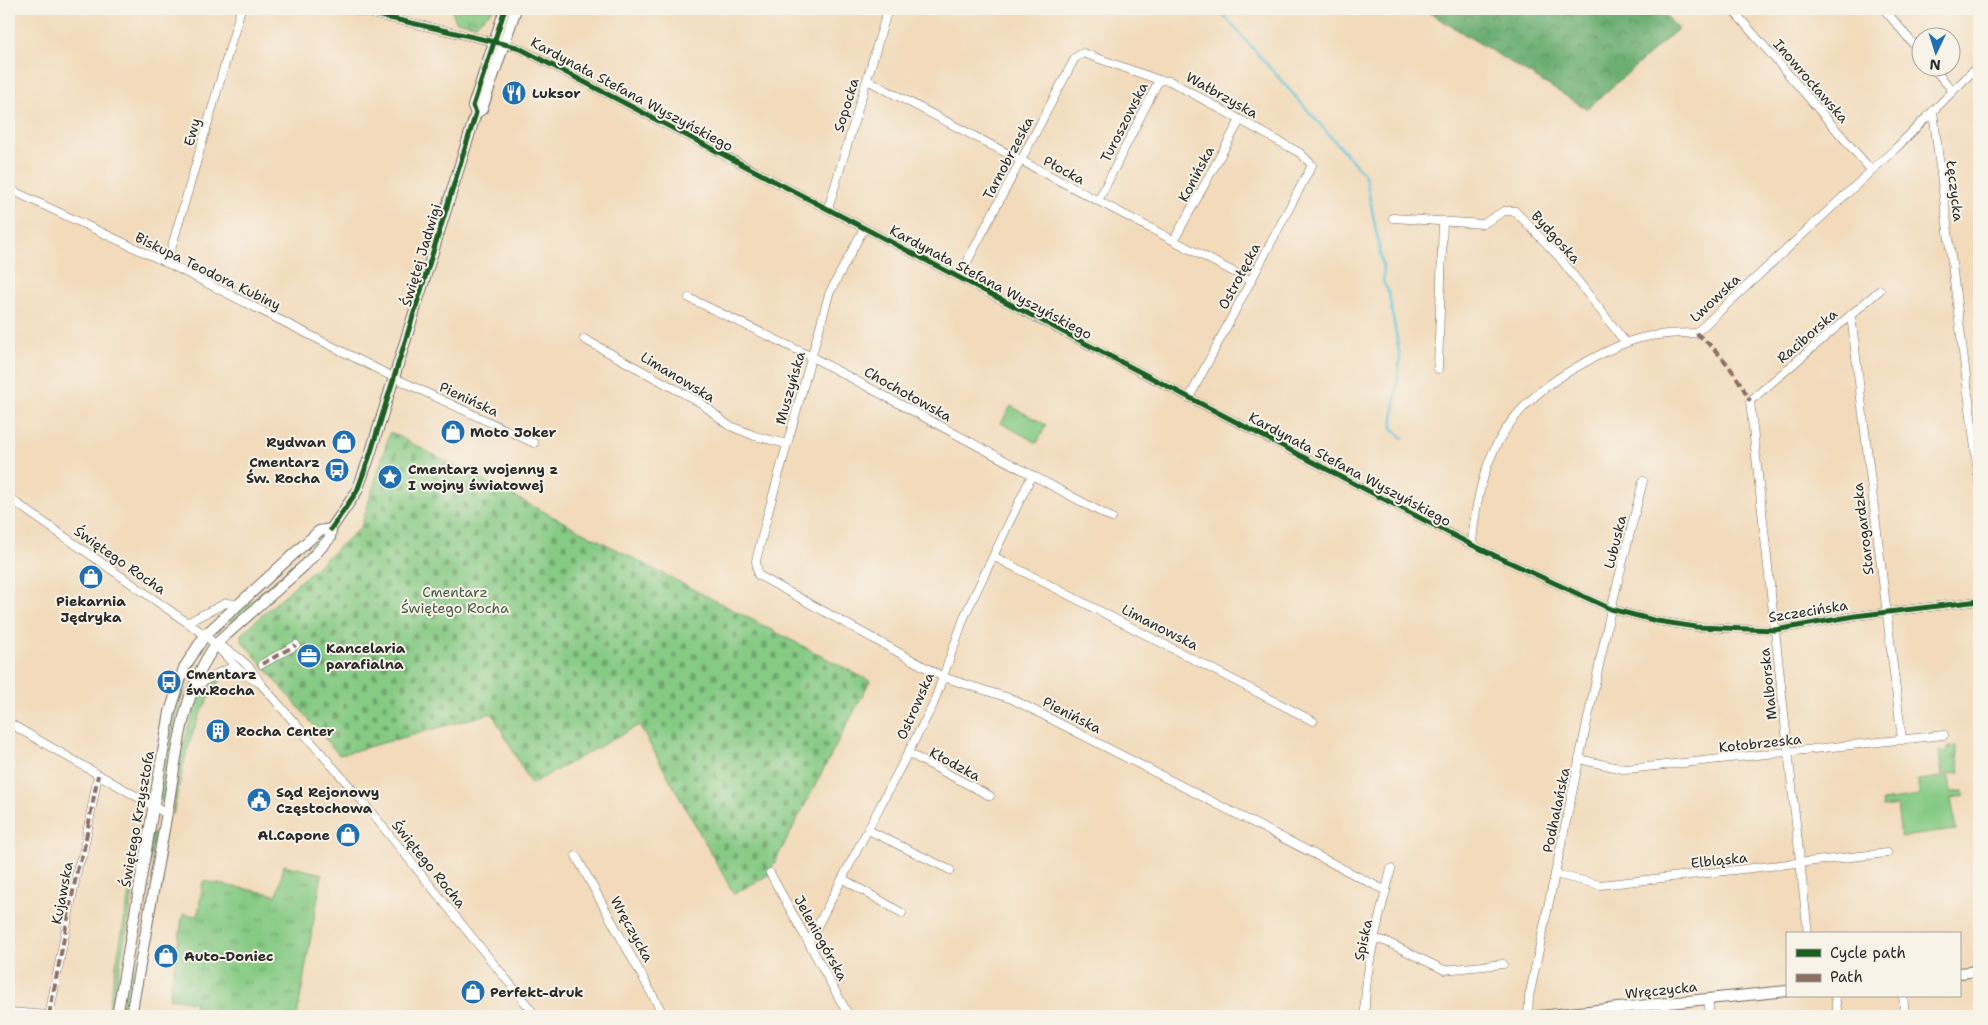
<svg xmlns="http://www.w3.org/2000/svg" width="1988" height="1025" font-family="'Shantell Sans',sans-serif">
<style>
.grass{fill:url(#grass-tufts);stroke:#587a58}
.forest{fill:url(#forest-crowns);stroke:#4c6c4e}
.cemetery{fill:url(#cemetery-stones);stroke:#587a58}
.pitch{fill:#86ca84;stroke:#587a58}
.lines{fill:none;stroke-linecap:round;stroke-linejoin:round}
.stream{stroke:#5dc5da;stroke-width:2.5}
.minor-casing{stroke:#71685d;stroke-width:9}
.major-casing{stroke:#71685d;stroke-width:12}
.minor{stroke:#fff;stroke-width:8}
.major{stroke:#fff;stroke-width:10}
.quiet{stroke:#8d6e63;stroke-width:4;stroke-dasharray:8 4;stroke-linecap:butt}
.cycleway-casing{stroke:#f7f3e8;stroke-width:8}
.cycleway{stroke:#1b5e20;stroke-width:5}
.labels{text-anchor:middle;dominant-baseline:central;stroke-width:4;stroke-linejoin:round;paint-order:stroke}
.street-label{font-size:14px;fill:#2b2b2b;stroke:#f7f3e8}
.poi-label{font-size:14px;font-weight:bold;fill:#2b2b2b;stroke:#f7f3e8;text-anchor:start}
.park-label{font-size:14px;fill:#465b46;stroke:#f7f3e8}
</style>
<defs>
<pattern id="grass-tufts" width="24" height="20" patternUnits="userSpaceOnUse" patternTransform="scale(1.25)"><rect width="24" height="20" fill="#86ca84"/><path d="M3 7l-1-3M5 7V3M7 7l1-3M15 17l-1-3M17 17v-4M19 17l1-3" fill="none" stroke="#6ea46c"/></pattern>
<pattern id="forest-crowns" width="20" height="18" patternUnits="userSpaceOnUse" patternTransform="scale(1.25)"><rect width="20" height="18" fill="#6cae72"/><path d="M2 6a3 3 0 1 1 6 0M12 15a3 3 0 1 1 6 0" fill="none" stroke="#598e5e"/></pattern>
<pattern id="cemetery-stones" width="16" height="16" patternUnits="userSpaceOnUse" patternTransform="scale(1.25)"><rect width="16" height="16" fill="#86ca84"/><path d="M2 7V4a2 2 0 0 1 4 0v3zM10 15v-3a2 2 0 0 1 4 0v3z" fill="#6ea46c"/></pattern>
</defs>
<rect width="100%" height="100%" fill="#f7f3e8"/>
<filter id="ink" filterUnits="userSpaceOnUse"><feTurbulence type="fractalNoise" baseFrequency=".02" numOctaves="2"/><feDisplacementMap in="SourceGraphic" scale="10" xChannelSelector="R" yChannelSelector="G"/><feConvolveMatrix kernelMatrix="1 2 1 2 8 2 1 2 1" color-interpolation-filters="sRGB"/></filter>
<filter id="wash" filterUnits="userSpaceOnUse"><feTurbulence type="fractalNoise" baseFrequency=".0096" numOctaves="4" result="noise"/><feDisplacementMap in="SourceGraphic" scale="20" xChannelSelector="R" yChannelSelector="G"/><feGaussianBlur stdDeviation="1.12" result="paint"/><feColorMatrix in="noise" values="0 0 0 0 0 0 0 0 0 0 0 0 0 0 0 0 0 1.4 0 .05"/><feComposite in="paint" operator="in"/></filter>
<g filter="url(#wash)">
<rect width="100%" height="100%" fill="#f2daba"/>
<g class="grass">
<path d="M 451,9 L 494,9 L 475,25 L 456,21 Z"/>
<path d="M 325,531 L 329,533 L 311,552 L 232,623 L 229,621 L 289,568 Z"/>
<path d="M 195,658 L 198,660 C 174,703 171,749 166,797 L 161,801 L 158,800 C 167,752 172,702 195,658 Z"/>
<path d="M 221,673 L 224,676 C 190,719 184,762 173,815 L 172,812 C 179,770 185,699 221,673 Z"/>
<path d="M 1956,746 L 1960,772 L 1942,775 L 1939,752 L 1947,751 L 1947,747 Z"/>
<path d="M 152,833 L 155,834 L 140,914 L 128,1006 L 126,1016 L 120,1016 Z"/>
<path d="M 137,848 L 140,854 L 111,1016 L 107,1016 Z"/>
<path d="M 284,865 L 322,874 L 297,1016 L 192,1016 L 195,1002 L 169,998 L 183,914 L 198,916 L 203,881 L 277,895 Z"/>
</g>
<path class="forest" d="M 1423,9 L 1661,9 L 1678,29 L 1587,109 Z"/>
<path class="cemetery" d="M 390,432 L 870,681 L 768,875 L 734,894 L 639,725 L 531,784 L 492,713 L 339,755 L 241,640 L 241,634 L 361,527 Z"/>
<g class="pitch">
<path d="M 1011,406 L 1046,425 L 1037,443 L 1001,423 Z"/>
<path d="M 1949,776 L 1951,792 L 1963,791 L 1964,796 L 1951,798 L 1956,830 L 1901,837 L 1897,805 L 1883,807 L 1882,801 L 1919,796 L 1918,780 Z"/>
</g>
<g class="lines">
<path class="stream" d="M 1218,9 L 1363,173 L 1366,178 L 1384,273 L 1383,281 L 1389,294 L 1400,358 L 1392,428 L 1403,438"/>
</g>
</g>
<g filter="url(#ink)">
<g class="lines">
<defs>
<g id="minor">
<path d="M 350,9 L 517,47 L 1472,545 L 1611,609 L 1657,621 L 1696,627 L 1775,630 L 1855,616 L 1979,601"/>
<path d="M 1732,9 L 1871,170"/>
<path d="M 1884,9 L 1920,52"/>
<path d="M 1933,68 L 1953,91"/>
<path d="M 867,80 L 1251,281"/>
<path d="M 1933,111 L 1979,481"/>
<path d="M 9,189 L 167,263 L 395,378 L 534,443"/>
<path d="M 1098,201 L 1159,80"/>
<path d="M 828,209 L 888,9"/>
<path d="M 1393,218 L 1483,224 L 1504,211 L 1515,211 L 1560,258 L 1625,342"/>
<path d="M 864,228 L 829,294 L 768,513 L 756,561 L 758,575 L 943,677 L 1012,699 L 1386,891"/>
<path d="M 1174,240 L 1240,120"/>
<path d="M 167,263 L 241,9"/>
<path d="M 959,277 L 1075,58 L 1083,53 L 1159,80 L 1170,81 L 1300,153 L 1312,165 L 1189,398"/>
<path d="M 689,298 L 812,357 L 1112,518"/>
<path d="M 1851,315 L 1902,740"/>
<path d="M 584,339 L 701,403 L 728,425 L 755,436 L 787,444"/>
<path d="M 1438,369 L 1443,221"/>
<path d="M 9,498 L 205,635 C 224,651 236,673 260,683"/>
<path d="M 1472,545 C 1478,458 1506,404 1584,363 C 1628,339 1645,333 1696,333 L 1896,148 L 1979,65"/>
<path d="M 995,557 L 1313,721"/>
<path d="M 188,622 L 226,603 L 239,604"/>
<path d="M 216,644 C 235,653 250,664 260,683 L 353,790 L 536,1016"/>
<path d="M 262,664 L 296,645"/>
<path d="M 192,687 C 209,681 217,670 236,667"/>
<path d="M 9,723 L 167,814"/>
<path d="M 908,753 L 990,796"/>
<path d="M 1579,759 L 1623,769 L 1637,768 L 1944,735"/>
<path d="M 868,830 L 950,870"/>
<path d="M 576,856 L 664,1016"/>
<path d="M 770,873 L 849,1016"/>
<path d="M 1555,874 L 1600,885 L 1887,853"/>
<path d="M 843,879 L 902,913"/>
<path d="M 1808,934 L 1750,401 L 1880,290"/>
<path d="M 1376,939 L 1387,942 L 1444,970 L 1503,964"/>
<path d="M 809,942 L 933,705 L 965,615 L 1032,475"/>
<path d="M 1835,996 L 1838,1016"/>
<path d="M 1903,996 L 1905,1016"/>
<path d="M 1708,999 L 1710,1016"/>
<path d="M 1664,1003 L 1665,1016"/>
<path d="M 9,1012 L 49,1015"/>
<path d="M 49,1016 L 78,866 L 83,854 L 98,775"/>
<path d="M 1365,1016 C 1363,971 1381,913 1391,869"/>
<path d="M 1528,1016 L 1529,997 L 1611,609 L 1643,481"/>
</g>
<g id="major">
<path d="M 476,113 L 473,106 L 505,9"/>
<path d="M 1959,973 L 1979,971"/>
<path d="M 117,1016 L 170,712 L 184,668 L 205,635 L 319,531 L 331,529"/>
<path d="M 131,1016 C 143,950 154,884 166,818 C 177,758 180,695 216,644 L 305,565 L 330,538 L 331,529 L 357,491 L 369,458 L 476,113 L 482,109 L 516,9"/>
<path d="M 1539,1016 L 1787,991"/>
</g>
</defs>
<use href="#minor" class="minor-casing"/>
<use href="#major" class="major-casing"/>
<use href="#minor" class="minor"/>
<use href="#major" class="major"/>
<g class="quiet">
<path d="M 1696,333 C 1722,354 1735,372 1750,401"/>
<path d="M 262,664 L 296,645"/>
<path d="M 49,1015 L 78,866 L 83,854 L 98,775"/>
</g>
<defs>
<g id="cycleway">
<path d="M 350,9 L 517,47 L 1472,545 L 1611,609 L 1657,621 L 1696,627 L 1775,630 L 1855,616 L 1979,601"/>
<path d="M 331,529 L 357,491 L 369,458 L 476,113 L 473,106 L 505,9"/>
</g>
</defs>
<use href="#cycleway" class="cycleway-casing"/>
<use href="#cycleway" class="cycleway"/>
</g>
</g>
<defs>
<symbol id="restaurant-disc" viewBox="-11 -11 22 22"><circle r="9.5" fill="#1f6fb2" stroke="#f7f3e8"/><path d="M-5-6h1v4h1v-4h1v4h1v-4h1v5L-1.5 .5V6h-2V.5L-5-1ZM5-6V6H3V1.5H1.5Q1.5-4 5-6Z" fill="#fff"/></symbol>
<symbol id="shop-disc" viewBox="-11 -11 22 22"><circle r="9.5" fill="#1f6fb2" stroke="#f7f3e8"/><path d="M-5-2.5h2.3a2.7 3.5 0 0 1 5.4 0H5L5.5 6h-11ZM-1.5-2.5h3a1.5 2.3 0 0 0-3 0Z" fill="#fff"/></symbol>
<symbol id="bus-disc" viewBox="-11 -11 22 22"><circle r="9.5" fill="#1f6fb2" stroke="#f7f3e8"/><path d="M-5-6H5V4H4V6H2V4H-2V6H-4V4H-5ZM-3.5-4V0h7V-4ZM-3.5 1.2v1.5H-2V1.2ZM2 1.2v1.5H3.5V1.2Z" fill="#fff"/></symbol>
<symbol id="sight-disc" viewBox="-11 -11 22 22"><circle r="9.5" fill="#1f6fb2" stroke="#f7f3e8"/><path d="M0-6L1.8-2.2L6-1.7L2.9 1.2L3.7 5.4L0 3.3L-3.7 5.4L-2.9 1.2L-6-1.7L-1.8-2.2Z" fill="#fff"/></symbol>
<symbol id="office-disc" viewBox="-11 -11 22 22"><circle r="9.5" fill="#1f6fb2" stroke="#f7f3e8"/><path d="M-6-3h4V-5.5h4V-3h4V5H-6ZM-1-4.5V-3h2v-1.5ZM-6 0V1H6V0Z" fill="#fff"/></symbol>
<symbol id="building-disc" viewBox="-11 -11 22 22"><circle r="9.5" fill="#1f6fb2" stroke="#f7f3e8"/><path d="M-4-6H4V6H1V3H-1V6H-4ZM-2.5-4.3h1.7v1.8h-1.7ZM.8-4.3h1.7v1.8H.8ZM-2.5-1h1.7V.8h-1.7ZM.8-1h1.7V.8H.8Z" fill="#fff"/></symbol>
<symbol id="civic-disc" viewBox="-11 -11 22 22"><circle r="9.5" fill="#1f6fb2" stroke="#f7f3e8"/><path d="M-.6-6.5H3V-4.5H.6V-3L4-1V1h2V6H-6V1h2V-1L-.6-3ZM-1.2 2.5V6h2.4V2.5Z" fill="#fff"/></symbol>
</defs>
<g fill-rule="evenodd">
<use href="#restaurant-disc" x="500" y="79" width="28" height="28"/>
<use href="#shop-disc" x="439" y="418" width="28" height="28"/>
<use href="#shop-disc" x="330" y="428" width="28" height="28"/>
<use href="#bus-disc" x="323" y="456" width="28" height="28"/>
<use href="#sight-disc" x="376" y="463" width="28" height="28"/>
<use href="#shop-disc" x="77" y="563" width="28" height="28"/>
<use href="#office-disc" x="295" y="642" width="28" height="28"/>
<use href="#bus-disc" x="155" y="668" width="28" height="28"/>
<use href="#building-disc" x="204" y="717" width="28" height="28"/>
<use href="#civic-disc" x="245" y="786" width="28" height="28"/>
<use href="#shop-disc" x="334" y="821" width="28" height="28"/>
<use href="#shop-disc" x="152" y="942" width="28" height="28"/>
<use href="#shop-disc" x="459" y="978" width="28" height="28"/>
</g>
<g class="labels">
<g class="street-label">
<text transform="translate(1811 81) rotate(49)">Inowrocławska</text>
<text transform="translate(632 94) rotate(28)">Kardynała Stefana Wyszyńskiego</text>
<text transform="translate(1222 95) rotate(29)">Wałbrzyska</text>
<text transform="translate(846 105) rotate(-73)">Sopocka</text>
<text transform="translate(1124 122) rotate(-63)">Turoszowska</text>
<text transform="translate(192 132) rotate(-74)">Ewy</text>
<text transform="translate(1008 158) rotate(-62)">Tarnobrzeska</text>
<text transform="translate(1064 170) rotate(28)">Płocka</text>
<text transform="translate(1196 174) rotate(-62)">Konińska</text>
<text transform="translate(1955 191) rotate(83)">Łęczycka</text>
<text transform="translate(1556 237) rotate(48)">Bydgoska</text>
<text transform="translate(421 255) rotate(-73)">Świętej Jadwigi</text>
<text transform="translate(208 271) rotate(26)">Biskupa Teodora Kubiny</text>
<text transform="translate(1239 276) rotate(-62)">Ostrołęcka</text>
<text transform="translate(991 282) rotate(28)">Kardynała Stefana Wyszyńskiego</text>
<text transform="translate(1715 298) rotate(-43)">Lwowska</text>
<text transform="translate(1807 336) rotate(-41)">Raciborska</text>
<text transform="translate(678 377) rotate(31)">Limanowska</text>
<text transform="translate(790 388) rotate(-74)">Muszyńska</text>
<text transform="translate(908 394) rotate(29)">Chochołowska</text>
<text transform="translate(469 399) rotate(25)">Pienińska</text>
<text transform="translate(1350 469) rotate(28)">Kardynała Stefana Wyszyńskiego</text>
<text transform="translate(1863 529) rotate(-97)">Starogardzka</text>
<text transform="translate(1615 542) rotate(-76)">Lubuska</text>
<text transform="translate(120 560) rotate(35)">Świętego Rocha</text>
<text transform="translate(1808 611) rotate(-9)">Szczecińska</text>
<text transform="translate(1160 627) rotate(27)">Limanowska</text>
<text transform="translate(1768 684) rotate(-96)">Malborska</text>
<text transform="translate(915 706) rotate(-66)">Ostrowska</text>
<text transform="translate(1072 715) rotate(27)">Pienińska</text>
<text transform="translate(1760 743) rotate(-6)">Kołobrzeska</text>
<text transform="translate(955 764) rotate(28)">Kłodzka</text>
<text transform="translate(1556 810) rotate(-78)">Podhalańska</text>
<text transform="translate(137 819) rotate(-80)">Świętego Krzysztofa</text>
<text transform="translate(1719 860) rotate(-6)">Elbląska</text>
<text transform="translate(429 864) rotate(51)">Świętego Rocha</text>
<text transform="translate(62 893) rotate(-79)">Kujawska</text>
<text transform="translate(632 929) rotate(61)">Wręczycka</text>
<text transform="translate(821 938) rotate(61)">Jeleniogórska</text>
<text transform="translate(1363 940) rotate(-78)">Spiska</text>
<text transform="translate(1661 990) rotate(-6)">Wręczycka</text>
</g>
<g class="poi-label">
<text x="532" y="93">Luksor</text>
<text x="470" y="432">Moto Joker</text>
<text x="326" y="442" text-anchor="end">Rydwan</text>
<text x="320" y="462" text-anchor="end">Cmentarz<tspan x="320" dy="16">Św. Rocha</tspan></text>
<text x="408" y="469">Cmentarz wojenny z<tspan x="408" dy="16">I wojny światowej</tspan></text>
<text x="91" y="601" text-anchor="middle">Piekarnia<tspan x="91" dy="16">Jędryka</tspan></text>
<text x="326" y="648">Kancelaria<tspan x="326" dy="16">parafialna</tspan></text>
<text x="186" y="674">Cmentarz<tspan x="186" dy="16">św.Rocha</tspan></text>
<text x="236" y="731">Rocha Center</text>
<text x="276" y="792">Sąd Rejonowy<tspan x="276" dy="16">Częstochowa</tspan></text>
<text x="330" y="835" text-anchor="end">Al.Capone</text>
<text x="184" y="956">Auto-Doniec</text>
<text x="490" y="992">Perfekt-druk</text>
</g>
<g class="park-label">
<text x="455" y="592">Cmentarz<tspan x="455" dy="16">Świętego Rocha</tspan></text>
</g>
</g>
<rect width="1988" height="1025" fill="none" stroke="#f7f3e8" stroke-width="30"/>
<rect x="1786" y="932" width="175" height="65" fill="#f7f3e8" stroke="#a5a39c"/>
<rect x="1796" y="949" width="25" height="8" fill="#1b5e20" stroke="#a5a39c"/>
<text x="1830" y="958" font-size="15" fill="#2b2b2b">Cycle path</text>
<rect x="1796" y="974" width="25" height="8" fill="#8d6e63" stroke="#a5a39c"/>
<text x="1830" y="982" font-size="15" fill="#2b2b2b">Path</text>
<g transform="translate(1936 52) rotate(184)"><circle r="24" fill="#f7f3e8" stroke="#a5a39c"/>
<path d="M0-4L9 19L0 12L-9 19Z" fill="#1f6fb2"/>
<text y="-8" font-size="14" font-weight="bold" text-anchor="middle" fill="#2b2b2b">N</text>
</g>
</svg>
